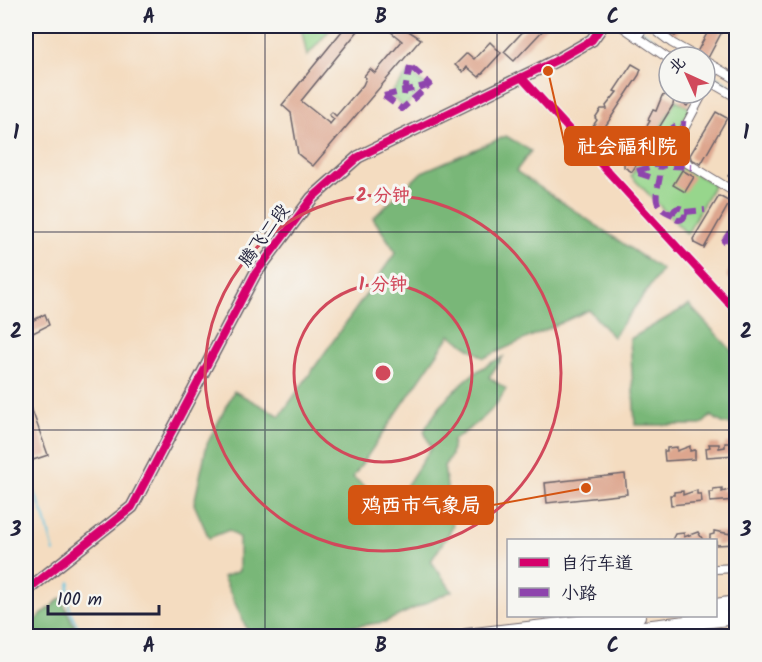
<svg xmlns="http://www.w3.org/2000/svg" width="762" height="662" font-family="Kalam,'LXGW WenKai TC',sans-serif">
<style>
.green{fill:#97d68c;stroke:#5c7c64;stroke-width:1.5}
.forest{fill:#79b778;stroke:#4e6c5a;stroke-width:1.5}
.lines{fill:none;stroke-linecap:round;stroke-linejoin:round}
.stream{stroke:#63c5e1;stroke-width:2}
.building{fill:#dda68e}
.street-casing{stroke:#6c636a;stroke-width:10}
.secondary-casing{stroke:#6c636a;stroke-width:14}
.highway-casing{stroke:#6c636a;stroke-width:16}
.street{stroke:#fff;stroke-width:8}
.secondary{stroke:#fff;stroke-width:10}
.highway{stroke:#fff;stroke-width:14}
.quiet{stroke:#8e44ad;stroke-width:6;stroke-dasharray:12 6;stroke-linecap:butt}
.cycleway-casing{stroke:#f6f6f2;stroke-width:11}
.cycleway{stroke:#d6006c;stroke-width:8}
.grid{fill:none;stroke:#22223b;stroke-width:1.5;stroke-opacity:0.55}
.ring{fill:none;stroke:#d1495b;stroke-width:3}
.labels{text-anchor:middle;dominant-baseline:central;stroke-width:6;stroke-linejoin:round;paint-order:stroke}
.street-label{font-size:18px;fill:#22223b;stroke:#f6f6f2}
.centre{fill:#d1495b;stroke:#f6f6f2;stroke-width:3}
.ring-label{font-size:18px;text-anchor:middle;font-weight:bold;fill:#d1495b;stroke:#f6f6f2;stroke-width:6;stroke-linejoin:round;paint-order:stroke}
.leader{fill:none;stroke:#d45411;stroke-width:2}
.callout-dot{fill:#d45411;stroke:#f6f6f2;stroke-width:2}
.callout{fill:#d45411;stroke:#d45411;stroke-width:2}
.callout-label{font-size:20px;text-anchor:middle;font-weight:bold;fill:#fff}
.neatline{fill:none;stroke:#22223b;stroke-width:2}
.grid-label{font-size:20px;text-anchor:middle;font-weight:bold;fill:#22223b}
</style>
<rect width="100%" height="100%" fill="#f6f6f2"/>
<filter id="ink" filterUnits="userSpaceOnUse"><feTurbulence type="fractalNoise" baseFrequency=".0167" numOctaves="2"/><feDisplacementMap in="SourceGraphic" scale="12" xChannelSelector="R" yChannelSelector="G"/><feConvolveMatrix kernelMatrix="1 2 1 2 8 2 1 2 1" color-interpolation-filters="sRGB"/></filter>
<filter id="wash" filterUnits="userSpaceOnUse"><feTurbulence type="fractalNoise" baseFrequency=".008" numOctaves="4" result="noise"/><feDisplacementMap in="SourceGraphic" scale="24" xChannelSelector="R" yChannelSelector="G"/><feGaussianBlur stdDeviation="1.35" result="paint"/><feColorMatrix in="noise" values="0 0 0 0 0 0 0 0 0 0 0 0 0 0 0 0 0 1.4 0 .05"/><feComposite in="paint" operator="in"/></filter>
<g filter="url(#wash)">
<rect width="100%" height="100%" fill="#f4dcc0"/>
<g class="green">
<path d="M 301,26 L 333,26 L 307,56 Z"/>
<path d="M 410,72 L 426,86 L 404,107 L 389,95 Z"/>
<path d="M 676,100 L 690,108 L 670,146 L 669,156 L 675,163 L 714,184 L 687,234 L 631,176 Z"/>
</g>
<g class="forest">
<path d="M 506,136 L 531,151 L 516,171 L 662,270 L 613,337 L 589,310 L 484,358 L 450,335 L 353,477 L 380,499 L 401,494 L 431,448 L 424,431 C 443,398 468,372 503,357 L 489,377 L 506,389 C 493,413 476,425 453,440 L 451,456 L 444,466 L 453,527 L 431,561 L 452,591 L 385,622 L 287,636 L 250,636 L 223,577 L 239,571 L 239,538 L 229,530 L 209,538 L 194,504 L 207,444 L 234,391 L 280,416 L 396,252 L 373,218 L 422,172 Z"/>
<path d="M 689,305 L 736,355 L 736,425 L 724,424 L 711,416 L 701,425 L 635,425 L 630,339 Z"/>
<path d="M 61,598 L 79,636 L 26,636 L 26,628 Z"/>
</g>
<g class="lines">
<g class="stream">
<path d="M 635,26 L 680,57"/>
<path d="M 705,71 L 711,74"/>
<path d="M 716,77 L 736,89"/>
<path d="M 26,471 L 45,518 L 54,552"/>
<path d="M 70,582 C 63,602 73,620 84,636"/>
</g>
</g>
<g id="blocks">
<g class="building">
<path d="M 346,26 L 362,26 L 301,101 L 330,124 L 334,119 L 329,115 L 332,112 L 336,116 L 363,85 L 366,78 L 364,76 L 370,69 L 375,73 L 402,41 L 385,27 L 386,26 L 401,26 L 421,39 L 313,166 L 298,154 L 291,113 L 282,105 Z"/>
<path d="M 528,26 L 547,26 L 514,61 L 504,52 Z"/>
<path d="M 663,26 L 681,26 L 675,36 L 661,29 Z"/>
<path d="M 711,26 L 725,26 L 708,58 L 697,52 Z"/>
<path d="M 490,42 L 501,53 L 479,77 L 467,67 L 463,72 L 455,65 L 467,53 L 474,59 Z"/>
<path d="M 632,64 L 641,69 L 639,75 L 595,142 L 588,138 L 590,134 L 588,133 L 597,120 L 595,118 L 601,109 L 607,109 L 606,106 L 617,92 L 614,91 Z"/>
<path d="M 685,94 L 692,98 L 687,106 L 680,102 Z"/>
<path d="M 666,95 L 674,99 L 673,105 L 632,172 L 624,167 L 624,163 L 650,121 L 648,120 L 653,110 L 656,111 L 662,96 Z"/>
<path d="M 716,112 L 727,118 L 701,164 L 691,159 L 690,155 Z"/>
<path d="M 736,165 L 736,184 L 728,176 Z"/>
<path d="M 682,170 L 694,177 L 685,192 L 673,185 Z"/>
<path d="M 719,196 L 730,202 L 704,248 L 694,243 L 693,239 Z"/>
<path d="M 736,261 L 736,283 L 727,278 L 727,274 Z"/>
<path d="M 45,314 L 49,325 L 29,335 L 30,338 L 26,340 L 26,324 Z"/>
<path d="M 26,393 L 48,455 L 33,460 L 26,439 Z"/>
<path d="M 725,443 L 732,443 L 732,447 L 736,447 L 736,455 L 707,457 L 706,448 L 710,447 L 709,444 L 719,444 L 719,448 L 725,447 Z"/>
<path d="M 690,446 L 690,451 L 695,450 L 695,459 L 665,461 L 664,451 L 667,451 L 667,448 L 677,447 L 677,451 Z"/>
<path d="M 625,474 L 627,494 L 547,503 L 545,483 Z"/>
<path d="M 722,488 L 722,492 L 735,488 L 736,500 L 710,502 L 709,492 L 713,492 L 713,489 Z"/>
<path d="M 697,490 L 697,494 L 701,494 L 702,502 L 671,505 L 670,495 L 674,495 L 674,492 L 683,491 L 683,495 Z"/>
<path d="M 736,529 L 736,544 L 716,545 L 716,540 L 710,540 L 710,535 L 714,534 L 714,531 L 731,534 L 730,530 Z"/>
<path d="M 698,532 L 703,540 L 672,540 L 675,534 L 684,533 L 684,537 Z"/>
</g>
</g>
</g>
<g filter="url(#ink)">
<use href="#blocks" fill-opacity="0" stroke="#6c636a" stroke-width="1.5"/>
<g class="lines">
<defs>
<g id="street">
<path d="M 621,26 L 669,59"/>
<path d="M 650,26 L 672,43 L 697,57"/>
<path d="M 637,37 L 645,26"/>
<path d="M 705,61 L 736,79"/>
<path d="M 521,77 L 736,311"/>
<path d="M 705,79 L 736,97"/>
<path d="M 705,89 L 717,68"/>
<path d="M 703,93 L 675,146 L 674,155 L 736,193"/>
<path d="M 716,569 L 736,568"/>
</g>
<path id="secondary" d="M 26,591 L 132,507 L 255,274 L 312,198 L 358,157 L 555,61 L 592,40 L 602,26"/>
<g id="highway">
<path d="M 716,606 L 736,603"/>
<path d="M 466,636 L 638,616"/>
<path d="M 577,636 L 736,617"/>
</g>
</defs>
<use href="#street" class="street-casing"/>
<use href="#secondary" class="secondary-casing"/>
<use href="#highway" class="highway-casing"/>
<use href="#street" class="street"/>
<use href="#secondary" class="secondary"/>
<use href="#highway" class="highway"/>
<g class="quiet">
<path d="M 404,95 L 410,66"/>
<path d="M 384,96 L 402,109 L 430,84 L 410,66"/>
<path d="M 384,96 L 428,85"/>
<path d="M 650,177 L 635,172 L 654,165 L 692,167"/>
<circle cx="679" cy="214" r="6"/>
<path d="M 685,212 L 705,210"/>
<path d="M 673,215 C 667,212 662,211 658,204 C 654,196 659,185 660,176 C 661,159 661,122 686,124"/>
<path d="M 730,232 L 724,241 L 735,248"/>
</g>
<defs>
<g id="cycleway">
<path d="M 521,77 L 736,311"/>
<path d="M 26,591 L 132,507 L 255,274 L 312,198 L 358,157 L 555,61 L 592,40 L 602,26"/>
</g>
</defs>
<use href="#cycleway" class="cycleway-casing"/>
<use href="#cycleway" class="cycleway"/>
</g>
</g>
<path class="grid" d="M 265,26 L 265,636M 497,26 L 497,636M 26,232 L 736,232M 26,430 L 736,430"/>
<g class="ring">
<circle cx="383" cy="373" r="89"/>
<circle cx="383" cy="373" r="178"/>
</g>
<g class="labels">
<g class="street-label">
<text transform="translate(265 236) rotate(-54)">腾飞二段</text>
</g>
</g>
<circle cx="383" cy="373" r="9" class="centre"/>
<g class="ring-label">
<text x="383" y="201">2 分钟</text>
<text x="383" y="290">1 分钟</text>
</g>
<path class="leader" d="M548 71L565 146M586 488L493 505"/>
<g class="callout-dot">
<circle cx="548" cy="71" r="6"/>
<circle cx="586" cy="488" r="6"/>
</g>
<g class="callout">
<rect x="565" y="127" width="124" height="38" rx="6"/>
<rect x="349" y="486" width="144" height="38" rx="6"/>
</g>
<g class="callout-label">
<text x="627" y="153">社会福利院</text>
<text x="421" y="512">鸡西市气象局</text>
</g>
<rect width="762" height="662" fill="none" stroke="#f6f6f2" stroke-width="66"/>
<rect x="507" y="539" width="210" height="78" fill="#f6f6f2" stroke="#a1a1a9" stroke-width="1.5"/>
<rect x="519" y="558" width="30" height="9" fill="#d6006c" stroke="#a1a1a9" stroke-width="1.5"/>
<text x="561" y="569" font-size="18" fill="#22223b">自行车道</text>
<rect x="519" y="588" width="30" height="9" fill="#8e44ad" stroke="#a1a1a9" stroke-width="1.5"/>
<text x="561" y="599" font-size="18" fill="#22223b">小路</text>
<g transform="translate(687 75) rotate(315)"><circle r="28" fill="#f6f6f2" stroke="#a1a1a9" stroke-width="1.5"/>
<path d="M0-4.5L10 22L0 15L-10 22Z" fill="#d1495b"/>
<text y="-9" font-size="16" font-weight="bold" text-anchor="middle" fill="#22223b">北</text>
</g>
<path d="M48 605v9h111v-9" fill="none" stroke="#22223b" stroke-width="3"/>
<text x="57" y="605" font-size="18" fill="#22223b" stroke="#f6f6f2" stroke-width="4.5" paint-order="stroke">100 m</text>
<rect x="33" y="33" width="696" height="596" class="neatline"/>
<g class="grid-label">
<text x="149" y="23">A</text>
<text x="381" y="23">B</text>
<text x="613" y="23">C</text>
<text x="16" y="139">1</text>
<text x="746" y="139">1</text>
<text x="16" y="338">2</text>
<text x="746" y="338">2</text>
<text x="16" y="536">3</text>
<text x="746" y="536">3</text>
<text x="149" y="652">A</text>
<text x="381" y="652">B</text>
<text x="613" y="652">C</text>
</g>
</svg>
